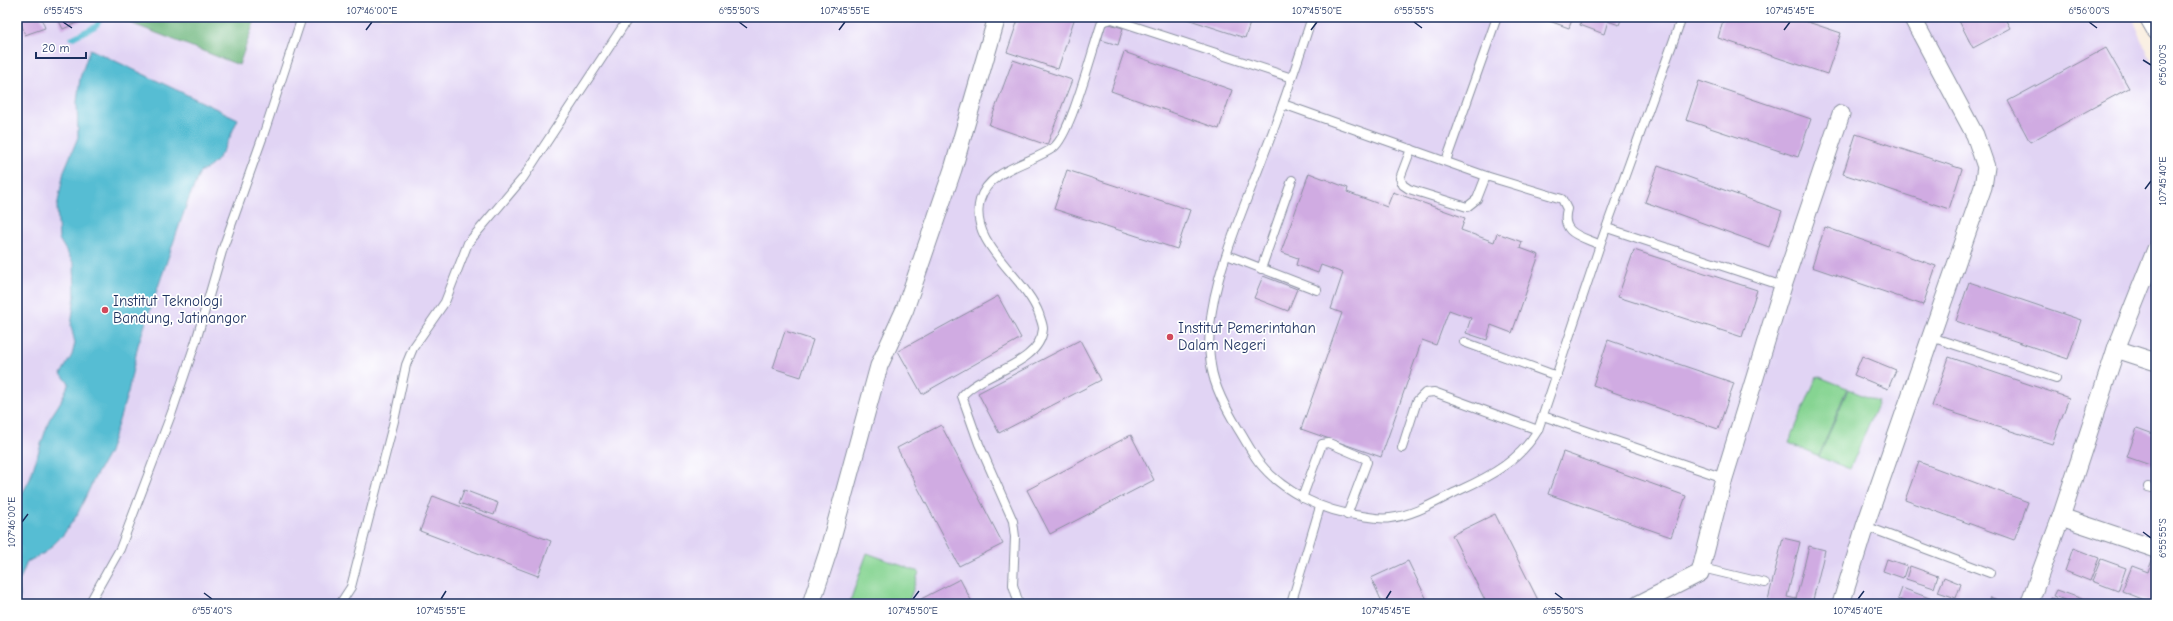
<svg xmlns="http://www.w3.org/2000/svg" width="2173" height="621" font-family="'Comic Neue',sans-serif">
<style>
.built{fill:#e1d4f4}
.green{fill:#86d492;stroke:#508278}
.forest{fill:#6cb67c;stroke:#44726d}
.water{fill:#56bdd3;stroke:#387698}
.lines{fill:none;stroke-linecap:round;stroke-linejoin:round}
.stream{stroke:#56bdd3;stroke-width:5}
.building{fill:#d0abe2}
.lane-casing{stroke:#8a90a0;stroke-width:10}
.street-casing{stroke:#8a90a0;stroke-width:19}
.lane{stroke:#fff;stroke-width:8}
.street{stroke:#fff;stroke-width:17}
.ticks{fill:none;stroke:#1b2f5e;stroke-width:1.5}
.poi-dot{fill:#d1495b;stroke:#fff;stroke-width:1.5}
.labels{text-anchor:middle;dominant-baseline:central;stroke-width:3.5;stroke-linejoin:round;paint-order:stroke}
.poi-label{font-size:15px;fill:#1b2f5e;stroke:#fff;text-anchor:start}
.neatline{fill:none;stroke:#1b2f5e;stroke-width:1.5}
.ticks-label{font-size:10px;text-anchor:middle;fill:#1b2f5e}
</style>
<rect width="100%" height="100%" fill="#fff"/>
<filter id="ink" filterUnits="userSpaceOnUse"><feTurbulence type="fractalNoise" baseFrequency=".025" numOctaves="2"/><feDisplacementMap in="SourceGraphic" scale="8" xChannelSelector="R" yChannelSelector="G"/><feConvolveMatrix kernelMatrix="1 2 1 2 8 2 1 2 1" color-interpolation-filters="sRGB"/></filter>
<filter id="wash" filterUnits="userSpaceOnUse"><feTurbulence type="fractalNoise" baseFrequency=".012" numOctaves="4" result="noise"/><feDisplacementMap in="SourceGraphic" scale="16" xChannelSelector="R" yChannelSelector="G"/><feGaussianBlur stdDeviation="0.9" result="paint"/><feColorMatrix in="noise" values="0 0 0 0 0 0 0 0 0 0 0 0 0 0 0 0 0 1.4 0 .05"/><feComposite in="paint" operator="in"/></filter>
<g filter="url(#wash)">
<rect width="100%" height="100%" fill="#faf0e3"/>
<path class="built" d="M 17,17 L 2132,17 L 2156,71 L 2156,604 L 17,604 Z"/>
<g class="green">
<path d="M 1817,376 L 1847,388 L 1819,456 L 1789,443 Z"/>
<path d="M 1848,389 L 1878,402 L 1850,469 L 1819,457 Z"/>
<path d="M 867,553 L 919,572 L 908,604 L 849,604 Z"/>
</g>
<path class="forest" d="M 115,17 L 256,17 L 239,65 Z"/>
<path class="water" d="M 90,49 L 238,119 C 229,138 221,165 200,172 L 187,203 L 138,345 L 128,392 L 109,452 L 94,479 L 77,515 L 63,535 L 46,552 L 27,562 L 19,582 L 20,597 L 17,604 L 17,503 L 29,481 L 49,420 L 61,401 L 69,383 L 61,374 L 72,355 L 75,343 L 71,326 L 75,296 L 74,264 L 59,239 L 57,207 L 64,171 L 78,137 L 77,102 L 80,78 Z"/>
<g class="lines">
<path class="stream" d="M 72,38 L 96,26 L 102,17"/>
</g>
<g id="blocks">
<g class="building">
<path d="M 19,17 L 41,17 L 45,28 L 25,35 Z"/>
<path d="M 57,17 L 90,17 L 63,29 Z"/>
<path d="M 1019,17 L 1075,17 L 1058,69 L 1007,52 Z"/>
<path d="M 1181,17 L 1252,17 L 1245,38 Z"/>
<path d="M 1538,17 L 1573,17 L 1569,28 Z"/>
<path d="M 1583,17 L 1622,17 L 1619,25 L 1608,21 L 1604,34 L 1580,25 Z"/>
<path d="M 1724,17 L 1793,17 L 1841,33 L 1827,74 L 1718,38 Z"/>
<path d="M 1957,17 L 2004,17 L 2010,28 L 1973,48 Z"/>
<path d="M 1106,23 L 1123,28 L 1118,45 L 1101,40 Z"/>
<path d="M 2106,48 L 2129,88 L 2030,142 L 2008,101 Z"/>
<path d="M 1124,52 L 1232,90 L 1219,129 L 1111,91 Z"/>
<path d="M 1013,60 L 1072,80 L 1047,145 L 989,125 Z"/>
<path d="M 1699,81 L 1811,119 L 1798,157 L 1686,120 Z"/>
<path d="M 1856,134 L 1962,169 L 1949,209 L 1843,174 Z"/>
<path d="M 1658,166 L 1782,211 L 1769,247 L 1645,202 Z"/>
<path d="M 1067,170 L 1190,210 L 1177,249 L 1054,209 Z"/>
<path d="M 1309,173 L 1348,188 L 1347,192 L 1387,207 L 1393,192 L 1465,218 L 1461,230 L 1494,242 L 1497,233 L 1522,242 L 1520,248 L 1539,255 L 1512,333 L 1491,325 L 1487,340 L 1466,333 L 1471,318 L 1449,310 L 1436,345 L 1422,340 L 1381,457 L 1301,429 L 1342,313 L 1331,309 L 1343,273 L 1321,265 L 1318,273 L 1296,265 L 1298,258 L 1281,252 Z"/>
<path d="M 1825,227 L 1936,266 L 1923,305 L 1812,267 Z"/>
<path d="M 1634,250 L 1757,290 L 1742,337 L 1618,297 Z"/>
<path d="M 1263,276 L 1297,289 L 1288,311 L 1254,298 Z"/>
<path d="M 1969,282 L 2081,320 L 2068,359 L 1956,321 Z"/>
<path d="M 998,296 L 1021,338 L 922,394 L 898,351 Z"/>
<path d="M 785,331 L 813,340 L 801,377 L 773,368 Z"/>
<path d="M 1080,340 L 1101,380 L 999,433 L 978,393 Z"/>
<path d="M 1608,340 L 1734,383 L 1718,429 L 1593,385 Z"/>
<path d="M 1862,356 L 1896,370 L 1888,389 L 1854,375 Z"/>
<path d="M 1949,357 L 2069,398 L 2052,444 L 1932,406 Z"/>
<path d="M 941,425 L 1003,544 L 959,566 L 897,448 Z"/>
<path d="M 2137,428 L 2156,435 L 2156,467 L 2127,457 Z"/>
<path d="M 1131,435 L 1154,480 L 1050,534 L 1027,490 Z"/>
<path d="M 1563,452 L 1686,496 L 1671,537 L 1548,494 Z"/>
<path d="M 1919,462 L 2028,502 L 2014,540 L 1905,500 Z"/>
<path d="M 464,490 L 498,503 L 494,515 L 459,503 Z"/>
<path d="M 433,496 L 551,541 L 538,576 L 420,531 Z"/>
<path d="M 1495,514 L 1540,604 L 1487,604 L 1452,535 Z"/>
<path d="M 1783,538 L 1800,542 L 1787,597 L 1796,599 L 1809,546 L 1825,550 L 1812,604 L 1767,604 Z"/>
<path d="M 2073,548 L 2099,558 L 2090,581 L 2065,571 Z"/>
<path d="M 2153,557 L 2156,559 L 2156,591 L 2152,603 L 2122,591 L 2132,566 L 2148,572 Z"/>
<path d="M 1887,559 L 1907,566 L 1903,578 L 1883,571 Z"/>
<path d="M 2101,559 L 2126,568 L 2118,591 L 2092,581 Z"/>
<path d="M 1408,561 L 1429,604 L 1383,604 L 1371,578 Z"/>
<path d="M 1910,566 L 1938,576 L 1934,588 L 1906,579 Z"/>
<path d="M 1944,577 L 1961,584 L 1956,598 L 1938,592 Z"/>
<path d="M 960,579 L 973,604 L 924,604 L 921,599 Z"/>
<path d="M 1902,588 L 1932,599 L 1930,604 L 1912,604 L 1898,599 Z"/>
<path d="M 2057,590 L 2088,601 L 2087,604 L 2075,604 L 2054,596 Z"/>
<path d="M 1990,597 L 2007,604 L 1987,604 Z"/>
<path d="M 2051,598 L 2067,604 L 2049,604 Z"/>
<path d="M 1937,599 L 1948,604 L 1934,604 Z"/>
</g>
</g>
</g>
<g filter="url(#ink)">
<use href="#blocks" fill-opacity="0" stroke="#8a90a0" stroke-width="1"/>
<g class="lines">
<defs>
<g id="lane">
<path d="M 1312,17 C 1297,64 1281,111 1263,157 C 1241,217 1200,301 1211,365 C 1214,387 1226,408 1237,427 C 1244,438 1251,451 1258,461 C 1282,492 1324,512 1362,516 C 1371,517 1381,520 1390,518 C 1415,515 1437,501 1460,490 C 1491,476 1520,460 1538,430 L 1600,245 L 1682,17"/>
<path d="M 1283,104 L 1486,176 L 1562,199 L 1567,209 C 1560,234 1581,236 1600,245"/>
<path d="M 1411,149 L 1400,178 L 1403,185 L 1409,189 L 1467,207 L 1477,199 L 1486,176"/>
<path d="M 1446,161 L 1497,17"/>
<path d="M 1607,228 L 1783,286"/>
<path d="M 1227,255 L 1317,290"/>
<path d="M 1261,269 L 1292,180"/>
<path d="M 1931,337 L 2056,378"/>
<path d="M 1464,342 L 1557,376"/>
<path d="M 1543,416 L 1724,478"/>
<path d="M 1402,448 L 1417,401 L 1425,393 L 1434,392 L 1538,430"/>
<path d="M 2148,487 L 2156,489"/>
<path d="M 1302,498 L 1322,444 L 1329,443 L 1366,459 L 1367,462 L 1347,515"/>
<path d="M 1865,526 L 1990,573"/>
<path d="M 1702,568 L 1765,583"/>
<path d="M 89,604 L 120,549 L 172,412 L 196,341 L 223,248 L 263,136 L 302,17"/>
<path d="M 340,604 L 351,587 L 394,421 L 406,365 L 413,348 L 445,302 L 468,243 L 523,178 L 629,17"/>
<path d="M 1019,604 L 1013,585 L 1015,537 L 1013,521 L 979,444 L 962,396 C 982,372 1040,365 1043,329 C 1043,324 1040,318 1039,314 C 1025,276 968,244 980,200 C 989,169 1030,164 1053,148 C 1071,135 1093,47 1102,22 L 1112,19 L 1292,78"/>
<path d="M 1291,604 L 1320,507"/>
</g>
<g id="street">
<path d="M 2148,17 L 2156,31"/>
<path d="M 2116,349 L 2156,362"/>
<path d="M 2061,517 L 2156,549"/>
<path d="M 811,604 L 828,552 L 879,366 L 905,309 L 953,169 L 997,17"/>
<path d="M 1639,604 L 1700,573 L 1724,478 L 1783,286 L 1841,114"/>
<path d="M 1841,604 L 1865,526 L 1983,187 L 1986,167 L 1975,135 L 1912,17"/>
<path d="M 2029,604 L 2061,517 L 2116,349 L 2156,249"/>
</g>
</defs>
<use href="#lane" class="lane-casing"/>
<use href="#street" class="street-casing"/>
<use href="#lane" class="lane"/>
<use href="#street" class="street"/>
</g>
</g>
<path class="ticks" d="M 63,22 L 72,28M 739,22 L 747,28M 1414,22 L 1422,28M 2089,22 L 2097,28M 366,30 L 372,22M 839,30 L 845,22M 1311,30 L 1317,22M 1784,30 L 1790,22M 2143,60 L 2151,65M 2145,189 L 2151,181M 22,522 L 28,514M 2143,532 L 2151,538M 204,593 L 212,599M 1555,593 L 1563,599M 441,599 L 446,591M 913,599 L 919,591M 1386,599 L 1391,591M 1858,599 L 1864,591"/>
<g class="poi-dot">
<circle cx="105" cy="310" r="4"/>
<circle cx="1170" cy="337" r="4"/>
</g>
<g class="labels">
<g class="poi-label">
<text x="113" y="301">Institut Teknologi<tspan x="113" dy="17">Bandung, Jatinangor</tspan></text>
<text x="1178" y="328">Institut Pemerintahan<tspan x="1178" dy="17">Dalam Negeri</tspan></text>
</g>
</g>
<rect width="2173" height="621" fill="none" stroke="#fff" stroke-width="44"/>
<path d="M36 52v6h50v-6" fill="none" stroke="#1b2f5e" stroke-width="2"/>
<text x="42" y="52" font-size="12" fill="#1b2f5e" stroke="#ffffff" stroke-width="3" paint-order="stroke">20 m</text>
<rect x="22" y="22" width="2129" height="577" class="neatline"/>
<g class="ticks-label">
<text x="63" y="14">6°55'45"S</text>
<text x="372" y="14">107°46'00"E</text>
<text x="739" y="14">6°55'50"S</text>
<text x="845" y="14">107°45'55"E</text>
<text x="1317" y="14">107°45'50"E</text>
<text x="1414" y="14">6°55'55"S</text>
<text x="1790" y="14">107°45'45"E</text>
<text x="2089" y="14">6°56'00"S</text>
<text transform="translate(2162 65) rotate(-90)" y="4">6°56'00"S</text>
<text transform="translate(2162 181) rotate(-90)" y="4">107°45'40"E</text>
<text transform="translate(11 522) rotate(-90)" y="4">107°46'00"E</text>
<text transform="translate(2162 538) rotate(-90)" y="4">6°55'55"S</text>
<text x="212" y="614">6°55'40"S</text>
<text x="441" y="614">107°45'55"E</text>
<text x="913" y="614">107°45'50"E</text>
<text x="1386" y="614">107°45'45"E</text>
<text x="1563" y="614">6°55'50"S</text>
<text x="1858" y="614">107°45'40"E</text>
</g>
</svg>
